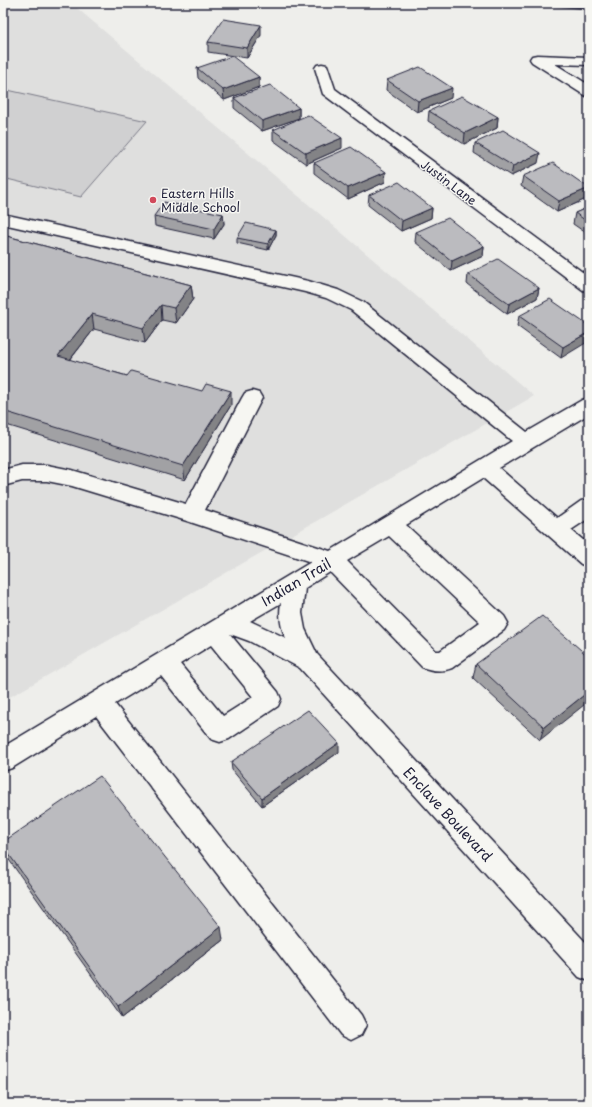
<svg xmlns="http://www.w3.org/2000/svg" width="592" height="1107" font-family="'Playpen Sans',sans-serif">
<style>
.built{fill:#dfdfde}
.green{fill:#d0d0d1;stroke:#797986}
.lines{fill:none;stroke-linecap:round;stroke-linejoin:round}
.stream{fill:#727281;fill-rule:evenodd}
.minor-casing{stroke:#22223b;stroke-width:3}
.minor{fill:#f6f6f2;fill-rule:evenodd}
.wall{fill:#a1a1a4;stroke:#22223b}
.shaded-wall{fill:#838386;stroke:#22223b}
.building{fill:#bbbbbf;stroke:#22223b}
.poi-dot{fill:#d1495b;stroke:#f6f6f2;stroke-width:1.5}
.labels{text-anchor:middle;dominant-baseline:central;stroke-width:3;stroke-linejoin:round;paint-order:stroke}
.far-street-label{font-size:12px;fill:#22223b;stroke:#f6f6f2}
.far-poi-label{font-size:12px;fill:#22223b;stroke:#f6f6f2;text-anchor:start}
.street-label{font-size:14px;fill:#22223b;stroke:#f6f6f2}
</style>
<rect width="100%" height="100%" fill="#eeeeeb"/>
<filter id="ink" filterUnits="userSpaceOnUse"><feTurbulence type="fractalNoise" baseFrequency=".025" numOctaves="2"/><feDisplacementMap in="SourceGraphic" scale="8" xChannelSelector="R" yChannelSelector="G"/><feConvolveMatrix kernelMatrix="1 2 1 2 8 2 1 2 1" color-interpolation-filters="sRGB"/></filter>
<g filter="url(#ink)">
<path class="built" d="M 3,3 L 71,3 L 534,396 L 3,701 Z"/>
<path class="green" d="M 3,89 L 147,121 L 81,197 L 3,178 Z"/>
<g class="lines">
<path class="stream" d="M 528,3 C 547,3 570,7 589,5 L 589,7 L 581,9 L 530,4 Z"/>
<defs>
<g id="minor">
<path d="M 537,55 L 589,57 L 589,65 L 555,64 L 589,85 L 589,97 L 584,95 L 532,62 L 530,59 L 532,56 Z"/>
<path d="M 322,64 L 327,65 L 335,89 L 589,277 L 589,292 L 583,290 L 323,94 L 315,68 L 317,65 Z"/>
<path d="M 3,214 L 308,281 L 338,290 L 363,302 L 527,432 L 582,400 L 589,398 L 589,414 L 499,468 L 557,518 L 581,501 L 589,499 L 589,518 L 571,530 L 589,545 L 589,567 L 581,564 L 483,478 L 406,525 L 504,616 L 508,623 L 504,630 L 452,668 C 442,672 432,671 422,667 L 330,572 L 305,588 L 302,613 L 305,629 L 317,654 L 589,946 L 589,981 L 579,977 L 300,668 L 249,641 L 230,634 L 278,692 L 281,699 L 278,706 L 229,739 L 220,742 L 211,739 L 161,676 L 115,704 L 361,1015 L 366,1025 L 361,1035 L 351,1040 L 341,1035 L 96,716 L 12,768 L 3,771 L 3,747 L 311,562 L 187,521 L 72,486 L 47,481 L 22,481 L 3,486 L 3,470 L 22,465 L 47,465 L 72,470 L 186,504 L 242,398 L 245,393 L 252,391 L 259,393 L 262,398 L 205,510 L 330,551 L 512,441 L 351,310 L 326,298 L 305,292 L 3,224 ZM 389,536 L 480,622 L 440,651 L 436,651 L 347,561 ZM 281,603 C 279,615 280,626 286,638 L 250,621 ZM 211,645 L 253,697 L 223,716 L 180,664 Z"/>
</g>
</defs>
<use href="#minor" class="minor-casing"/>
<use href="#minor" class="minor"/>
</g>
<g class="wall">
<path d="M 261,35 L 247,58 L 208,52 L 208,42 Z"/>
<path d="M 197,68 L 259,77 L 259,87 L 224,100 L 198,78 Z"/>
<path d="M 387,80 L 451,98 L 417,112 L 386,90 Z"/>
<path d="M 234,98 L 299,108 L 299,118 L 262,131 L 234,108 Z"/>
<path d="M 429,111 L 498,117 L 497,128 L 464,144 L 428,121 Z"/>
<path d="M 273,130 L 342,148 L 306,164 L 273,140 Z"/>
<path d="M 475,143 L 538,163 L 511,176 L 474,153 Z"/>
<path d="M 314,163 L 385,182 L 348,199 L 314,173 Z"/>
<path d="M 523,176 L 589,188 L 586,199 L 557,212 L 521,186 Z"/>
<path d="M 369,195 L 432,208 L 431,218 L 401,231 L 368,205 Z"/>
<path d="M 589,207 L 589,235 L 573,224 L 575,213 Z"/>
<path d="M 223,214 L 224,224 L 214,239 L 155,226 L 154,216 Z"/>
<path d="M 276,230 L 276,235 L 268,250 L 237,243 L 237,238 Z"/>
<path d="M 416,232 L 484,246 L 483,256 L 451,271 L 415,242 Z"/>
<path d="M 3,235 L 191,285 L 193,299 L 176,323 L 162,320 L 145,343 L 94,329 L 70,360 L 231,405 L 185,480 L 3,424 Z"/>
<path d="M 468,274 L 539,288 L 537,298 L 507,314 L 467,284 Z"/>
<path d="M 519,316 L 589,326 L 561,358 L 517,326 Z"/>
<path d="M 589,657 L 540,740 L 473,678 L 476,664 Z"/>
<path d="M 339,752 L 262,806 L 232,770 L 231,762 Z"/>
<path d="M 3,842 L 223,940 L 122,1018 L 7,857 L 3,848 Z"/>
</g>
<g class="shaded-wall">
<path d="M 261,25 L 261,35 L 247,58 L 247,48 Z"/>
<path d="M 259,77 L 259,87 L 224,100 L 223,90 Z"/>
<path d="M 452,88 L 451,98 L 417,112 L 418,101 Z"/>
<path d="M 299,108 L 299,118 L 262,131 L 262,121 Z"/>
<path d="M 498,117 L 497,128 L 464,144 L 465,133 Z"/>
<path d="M 342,138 L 342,148 L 306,164 L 306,153 Z"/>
<path d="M 540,153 L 538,163 L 511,176 L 513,166 Z"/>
<path d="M 386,172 L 385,182 L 348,199 L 348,188 Z"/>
<path d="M 589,188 L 586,199 L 557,212 L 559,201 Z"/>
<path d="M 432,208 L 431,218 L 401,231 L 402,221 Z"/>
<path d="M 223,214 L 224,224 L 214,239 L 214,229 Z"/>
<path d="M 276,230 L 276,235 L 268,250 L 268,244 Z"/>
<path d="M 484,246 L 483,256 L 451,271 L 452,261 Z"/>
<path d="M 191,285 L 193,299 L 176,323 L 174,308 Z"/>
<path d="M 539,288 L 537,298 L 507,314 L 509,304 Z"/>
<path d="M 161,305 L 162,320 L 145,343 L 143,328 Z"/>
<path d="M 92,314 L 94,329 L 61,371 L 58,356 Z"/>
<path d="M 589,332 L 589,341 L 561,358 L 563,347 Z"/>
<path d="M 231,391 L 231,405 L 185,480 L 183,466 Z"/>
<path d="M 589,691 L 589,701 L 540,740 L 544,727 Z"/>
<path d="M 339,743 L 339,752 L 262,806 L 262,798 Z"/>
<path d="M 221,927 L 223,940 L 122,1018 L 118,1007 Z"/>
</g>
<g class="building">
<path d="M 223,19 L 261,25 L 247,48 L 208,42 Z"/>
<path d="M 232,56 L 259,77 L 223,90 L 197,68 Z"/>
<path d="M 420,67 L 452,88 L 418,101 L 387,80 Z"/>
<path d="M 270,85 L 299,108 L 262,121 L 234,98 Z"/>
<path d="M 462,96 L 498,117 L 465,133 L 429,111 Z"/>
<path d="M 308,115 L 342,138 L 306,153 L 273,130 Z"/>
<path d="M 503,130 L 540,153 L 513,166 L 475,143 Z"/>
<path d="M 351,147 L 386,172 L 348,188 L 314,163 Z"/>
<path d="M 553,163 L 589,188 L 559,201 L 523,176 Z"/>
<path d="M 399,182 L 432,208 L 402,221 L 369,195 Z"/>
<path d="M 164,202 L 223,214 L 214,229 L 154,216 Z"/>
<path d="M 589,207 L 589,223 L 575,213 Z"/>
<path d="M 448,218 L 484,246 L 452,261 L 416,232 Z"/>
<path d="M 246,223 L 276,230 L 268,244 L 237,238 Z"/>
<path d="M 3,235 L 191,285 L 174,308 L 161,305 L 143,328 L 92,314 L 58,356 L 127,376 L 131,371 L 202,391 L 206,384 L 231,391 L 183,466 L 3,411 Z"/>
<path d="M 498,259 L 539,288 L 509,304 L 468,274 Z"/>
<path d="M 550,299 L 589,326 L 589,332 L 563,347 L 519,316 Z"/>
<path d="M 542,616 L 589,657 L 589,691 L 544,727 L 476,664 Z"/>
<path d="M 308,710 L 339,743 L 262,798 L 231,762 Z"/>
<path d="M 100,776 L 221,927 L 118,1007 L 3,846 L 3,842 Z"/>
</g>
</g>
<circle class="poi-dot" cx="153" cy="200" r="4"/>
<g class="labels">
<g class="far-street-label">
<text transform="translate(449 182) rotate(37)">Justin Lane</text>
</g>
<g class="far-poi-label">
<text x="161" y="193">Eastern Hills<tspan x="161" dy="14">Middle School</tspan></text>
</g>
<g class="street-label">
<text transform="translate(296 582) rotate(-31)">Indian Trail</text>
<text transform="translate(448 814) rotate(47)">Enclave Boulevard</text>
</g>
</g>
<rect width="592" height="1107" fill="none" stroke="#f6f6f2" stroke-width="16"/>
<rect x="8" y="8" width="576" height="1091" fill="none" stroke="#22223b" stroke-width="1.5" filter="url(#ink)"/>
</svg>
